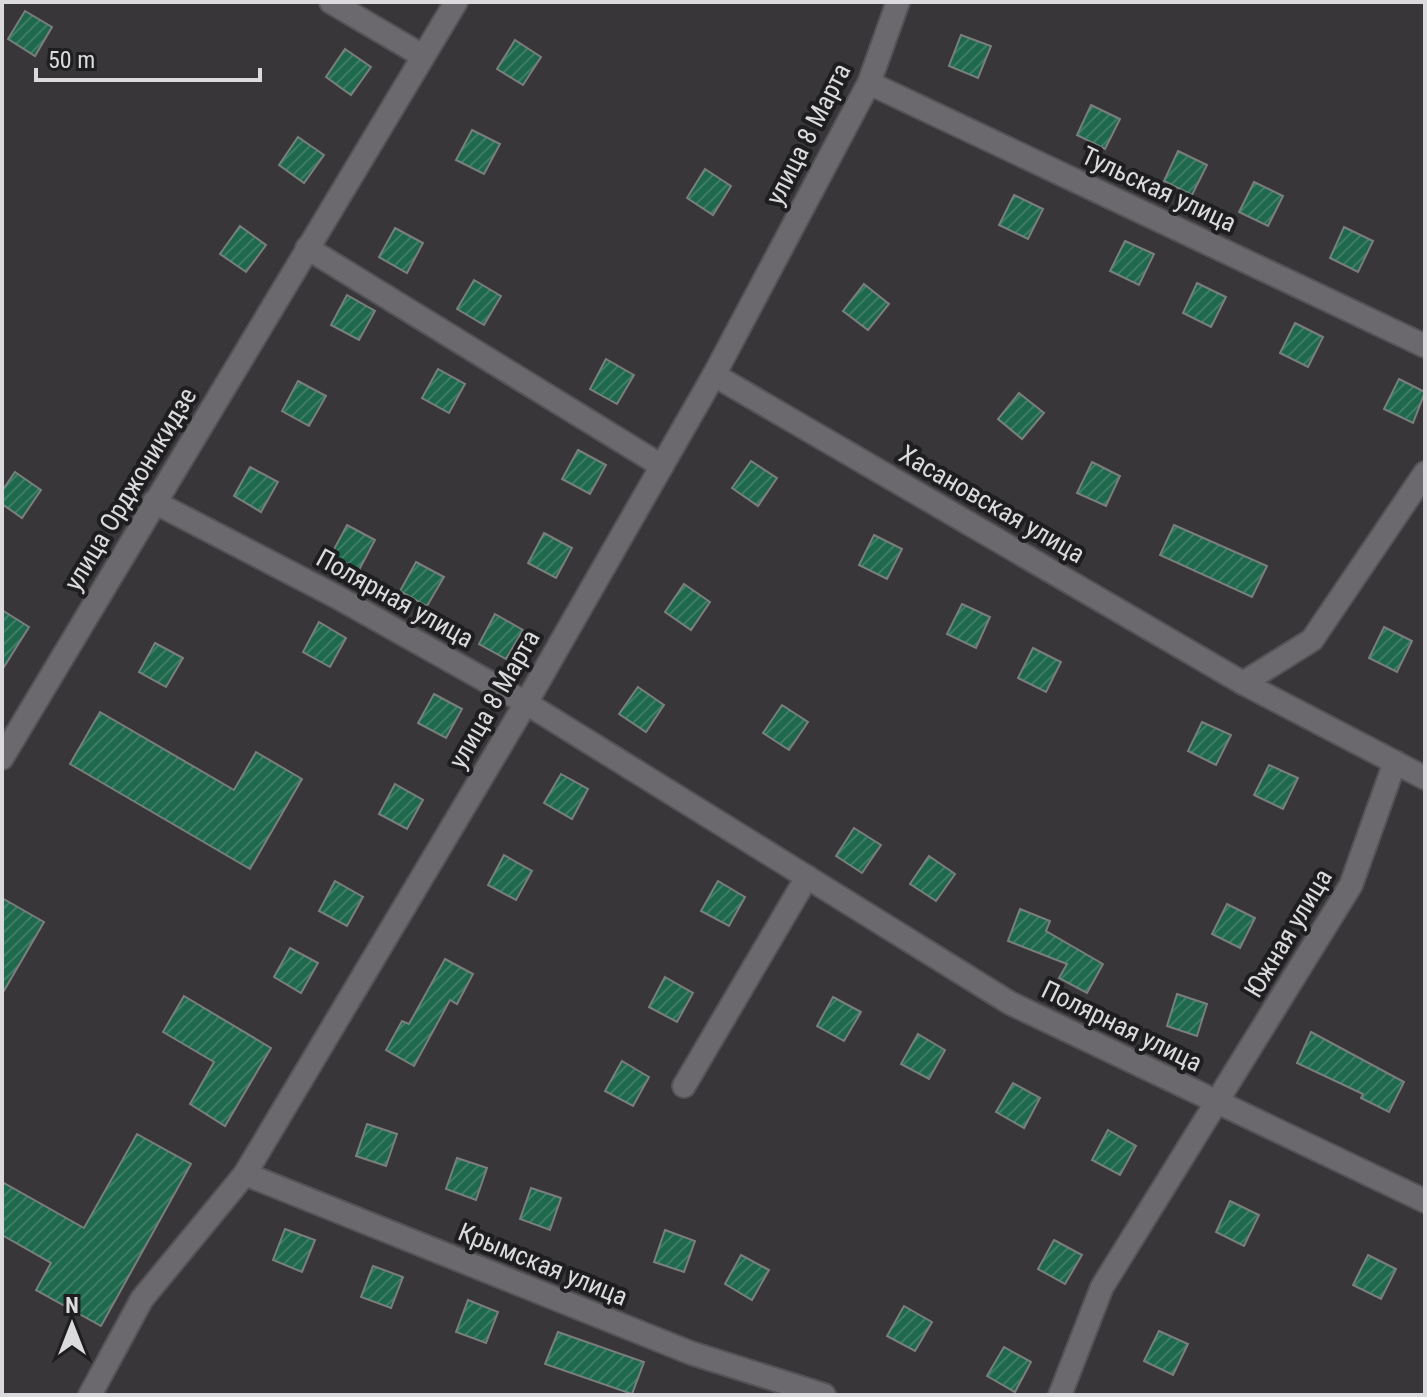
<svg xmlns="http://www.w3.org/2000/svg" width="1427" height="1397" font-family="'Roboto Condensed',sans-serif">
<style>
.building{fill:url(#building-hatch);stroke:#7a7f7d;stroke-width:2}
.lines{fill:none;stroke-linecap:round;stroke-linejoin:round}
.street-casing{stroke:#545255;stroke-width:26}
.street{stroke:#6b696d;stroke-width:22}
.labels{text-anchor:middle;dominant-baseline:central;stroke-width:8;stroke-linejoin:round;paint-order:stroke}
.street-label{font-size:26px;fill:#dbdadc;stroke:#1e1d1f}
</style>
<defs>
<pattern id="building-hatch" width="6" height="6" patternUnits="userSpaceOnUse" patternTransform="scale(2)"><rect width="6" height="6" fill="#1e684d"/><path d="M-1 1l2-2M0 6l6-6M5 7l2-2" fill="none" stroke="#3e7d66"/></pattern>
</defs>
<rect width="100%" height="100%" fill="#383639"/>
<g class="building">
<path d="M 25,11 L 52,27 L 35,56 L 8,39 Z"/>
<path d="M 961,35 L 991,46 L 978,78 L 949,66 Z"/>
<path d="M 515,40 L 541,57 L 523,85 L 497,69 Z"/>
<path d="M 345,49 L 371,67 L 351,95 L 326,77 Z"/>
<path d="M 1091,105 L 1120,119 L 1105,149 L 1077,135 Z"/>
<path d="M 472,130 L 500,144 L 484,174 L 456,160 Z"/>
<path d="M 298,137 L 324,155 L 304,183 L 279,165 Z"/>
<path d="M 1178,151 L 1207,165 L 1192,195 L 1164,181 Z"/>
<path d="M 705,169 L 731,186 L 713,215 L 687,198 Z"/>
<path d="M 1254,182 L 1283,196 L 1268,226 L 1239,212 Z"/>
<path d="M 1014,195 L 1043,209 L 1028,239 L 999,225 Z"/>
<path d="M 240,226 L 266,245 L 246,272 L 220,254 Z"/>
<path d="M 1344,227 L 1373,241 L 1358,272 L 1330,258 Z"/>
<path d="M 395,228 L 423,243 L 407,273 L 379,257 Z"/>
<path d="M 1125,241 L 1154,254 L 1139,285 L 1110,271 Z"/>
<path d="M 474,280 L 501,296 L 484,325 L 457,309 Z"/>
<path d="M 1197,283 L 1226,297 L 1211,327 L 1183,313 Z"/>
<path d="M 864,284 L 889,304 L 868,330 L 843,311 Z"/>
<path d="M 347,295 L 375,311 L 359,340 L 331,325 Z"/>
<path d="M 1295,323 L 1323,337 L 1308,367 L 1280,353 Z"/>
<path d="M 606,359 L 634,375 L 617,404 L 590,389 Z"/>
<path d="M 438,369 L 465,384 L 449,413 L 422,398 Z"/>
<path d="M 1399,379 L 1425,392 L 1413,423 L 1384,409 Z"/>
<path d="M 298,381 L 326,396 L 309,426 L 282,411 Z"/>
<path d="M 1019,393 L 1044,413 L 1022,439 L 998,419 Z"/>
<path d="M 578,450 L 606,465 L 590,494 L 562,479 Z"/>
<path d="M 751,461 L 777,478 L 758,506 L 732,488 Z"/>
<path d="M 1092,462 L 1120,476 L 1106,506 L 1077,493 Z"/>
<path d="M 250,467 L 278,482 L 261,512 L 234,496 Z"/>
<path d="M 15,472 L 41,490 L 22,518 L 2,504 L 2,491 Z"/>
<path d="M 347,525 L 375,540 L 359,570 L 331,555 Z"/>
<path d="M 1174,525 L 1267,566 L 1252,597 L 1160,555 Z"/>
<path d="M 544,533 L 572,548 L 556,578 L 528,563 Z"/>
<path d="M 874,535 L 902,549 L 887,579 L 859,565 Z"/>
<path d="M 416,562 L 444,577 L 427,606 L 400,591 Z"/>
<path d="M 684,584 L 710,602 L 691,630 L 665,612 Z"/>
<path d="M 962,604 L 990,617 L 976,648 L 947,634 Z"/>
<path d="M 2,610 L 29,627 L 2,670 Z"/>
<path d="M 495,614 L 523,630 L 506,659 L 479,644 Z"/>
<path d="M 319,622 L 346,638 L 330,667 L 303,652 Z"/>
<path d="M 1384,627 L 1412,641 L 1397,672 L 1369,658 Z"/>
<path d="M 155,643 L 183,658 L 166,687 L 139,672 Z"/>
<path d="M 1033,648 L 1061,662 L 1046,692 L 1018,678 Z"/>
<path d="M 638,687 L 664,705 L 646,732 L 619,714 Z"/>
<path d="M 434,694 L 462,709 L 446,738 L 418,723 Z"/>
<path d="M 782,705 L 808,722 L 789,750 L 763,733 Z"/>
<path d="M 100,712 L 234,790 L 256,752 L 302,779 L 250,869 L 70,764 Z"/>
<path d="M 1202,722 L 1231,735 L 1216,765 L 1188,751 Z"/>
<path d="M 1269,765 L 1298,778 L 1283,809 L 1254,795 Z"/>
<path d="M 561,774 L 588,789 L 572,819 L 544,803 Z"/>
<path d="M 395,784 L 423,800 L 407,829 L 379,814 Z"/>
<path d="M 854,828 L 881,845 L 862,873 L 836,856 Z"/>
<path d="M 504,855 L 532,871 L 516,900 L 488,885 Z"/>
<path d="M 929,856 L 955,874 L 936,901 L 910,884 Z"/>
<path d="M 335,881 L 363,897 L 347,926 L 319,911 Z"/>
<path d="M 718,881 L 745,897 L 729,926 L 701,911 Z"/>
<path d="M 2,898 L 44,922 L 2,994 Z"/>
<path d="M 1227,904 L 1255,918 L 1240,948 L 1212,934 Z"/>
<path d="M 1020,909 L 1050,921 L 1046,931 L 1103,964 L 1087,993 L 1059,978 L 1067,964 L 1008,941 Z"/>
<path d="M 290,948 L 318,963 L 301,993 L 274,977 Z"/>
<path d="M 445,959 L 473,974 L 457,1004 L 450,1000 L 414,1066 L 386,1050 L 402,1021 L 409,1024 Z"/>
<path d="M 665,977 L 693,993 L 677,1022 L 649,1007 Z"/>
<path d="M 1177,994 L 1207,1004 L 1197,1036 L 1167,1026 Z"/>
<path d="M 184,996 L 271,1048 L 225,1126 L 190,1104 L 214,1062 L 163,1032 Z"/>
<path d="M 833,997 L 861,1012 L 844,1041 L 817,1026 Z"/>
<path d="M 1311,1032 L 1404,1082 L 1389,1112 L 1361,1098 L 1363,1094 L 1297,1063 Z"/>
<path d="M 918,1034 L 945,1050 L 929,1079 L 901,1064 Z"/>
<path d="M 622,1061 L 649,1077 L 633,1106 L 605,1091 Z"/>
<path d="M 1013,1083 L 1040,1098 L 1024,1128 L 996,1112 Z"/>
<path d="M 367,1124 L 397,1134 L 386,1166 L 356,1156 Z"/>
<path d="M 1108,1130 L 1136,1146 L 1120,1175 L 1092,1160 Z"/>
<path d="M 137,1134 L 191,1164 L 101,1326 L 36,1290 L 51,1263 L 2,1235 L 2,1182 L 84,1228 Z"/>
<path d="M 457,1158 L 487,1168 L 476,1200 L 446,1189 Z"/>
<path d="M 531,1188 L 561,1198 L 550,1230 L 520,1219 Z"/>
<path d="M 1230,1201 L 1259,1215 L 1244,1246 L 1216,1232 Z"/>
<path d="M 285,1229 L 315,1240 L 302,1272 L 273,1260 Z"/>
<path d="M 665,1230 L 695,1241 L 684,1272 L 654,1262 Z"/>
<path d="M 1054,1240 L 1082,1255 L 1065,1284 L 1038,1269 Z"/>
<path d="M 741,1255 L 769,1270 L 752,1300 L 725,1284 Z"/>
<path d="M 1368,1255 L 1396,1269 L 1381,1299 L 1353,1285 Z"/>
<path d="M 373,1266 L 403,1277 L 391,1308 L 361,1297 Z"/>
<path d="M 468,1300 L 498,1312 L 486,1343 L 456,1332 Z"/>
<path d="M 904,1306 L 932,1322 L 915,1351 L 887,1336 Z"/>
<path d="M 1159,1331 L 1188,1344 L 1173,1375 L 1144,1361 Z"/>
<path d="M 558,1332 L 644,1362 L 632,1394 L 545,1364 Z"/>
<path d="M 1004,1347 L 1031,1362 L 1015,1392 L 987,1376 Z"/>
</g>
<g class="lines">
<defs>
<g id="street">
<path d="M 331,2 L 423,56"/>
<path d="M 869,83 L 1425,346"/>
<path d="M 307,248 L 662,466"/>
<path d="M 714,375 L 1243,683 L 1425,778"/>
<path d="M 154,502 L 337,597 L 526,703 L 1010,1003 L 1425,1201"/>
<path d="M 1243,683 L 1312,640 L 1425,473"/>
<path d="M 2,758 L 456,2"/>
<path d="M 684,1086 L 807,877"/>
<path d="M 245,1174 L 691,1353 L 824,1395"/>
<path d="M 90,1395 L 142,1299 L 245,1174 L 526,703 L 714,375 L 869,83 L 898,2"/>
<path d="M 1060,1395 L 1102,1287 L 1351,885 L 1395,762"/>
</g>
</defs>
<use href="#street" class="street-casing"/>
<use href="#street" class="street"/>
</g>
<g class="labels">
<g class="street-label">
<text transform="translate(808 134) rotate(-63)">улица 8 Марта</text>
<text transform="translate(1159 189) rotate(25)">Тульская улица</text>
<text transform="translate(130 489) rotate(-59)">улица Орджоникидзе</text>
<text transform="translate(992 504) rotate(30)">Хасановская улица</text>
<text transform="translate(395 598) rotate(29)">Полярная улица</text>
<text transform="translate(494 699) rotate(-60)">улица 8 Марта</text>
<text transform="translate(1288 933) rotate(-59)">Южная улица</text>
<text transform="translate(1122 1026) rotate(26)">Полярная улица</text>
<text transform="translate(543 1264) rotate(22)">Крымская улица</text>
</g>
</g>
<rect width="1427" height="1397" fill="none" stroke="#dbdadc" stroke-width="8"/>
<g transform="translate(72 1325)" stroke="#1e1d1f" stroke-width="6" paint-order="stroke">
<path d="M0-6L14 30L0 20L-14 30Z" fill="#dbdadc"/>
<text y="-12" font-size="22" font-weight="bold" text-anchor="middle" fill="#dbdadc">N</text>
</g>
<path d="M36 68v12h224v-12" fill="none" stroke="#dbdadc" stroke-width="4"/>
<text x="48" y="68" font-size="24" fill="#dbdadc" stroke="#1e1d1f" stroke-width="6" paint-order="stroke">50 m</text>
</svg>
